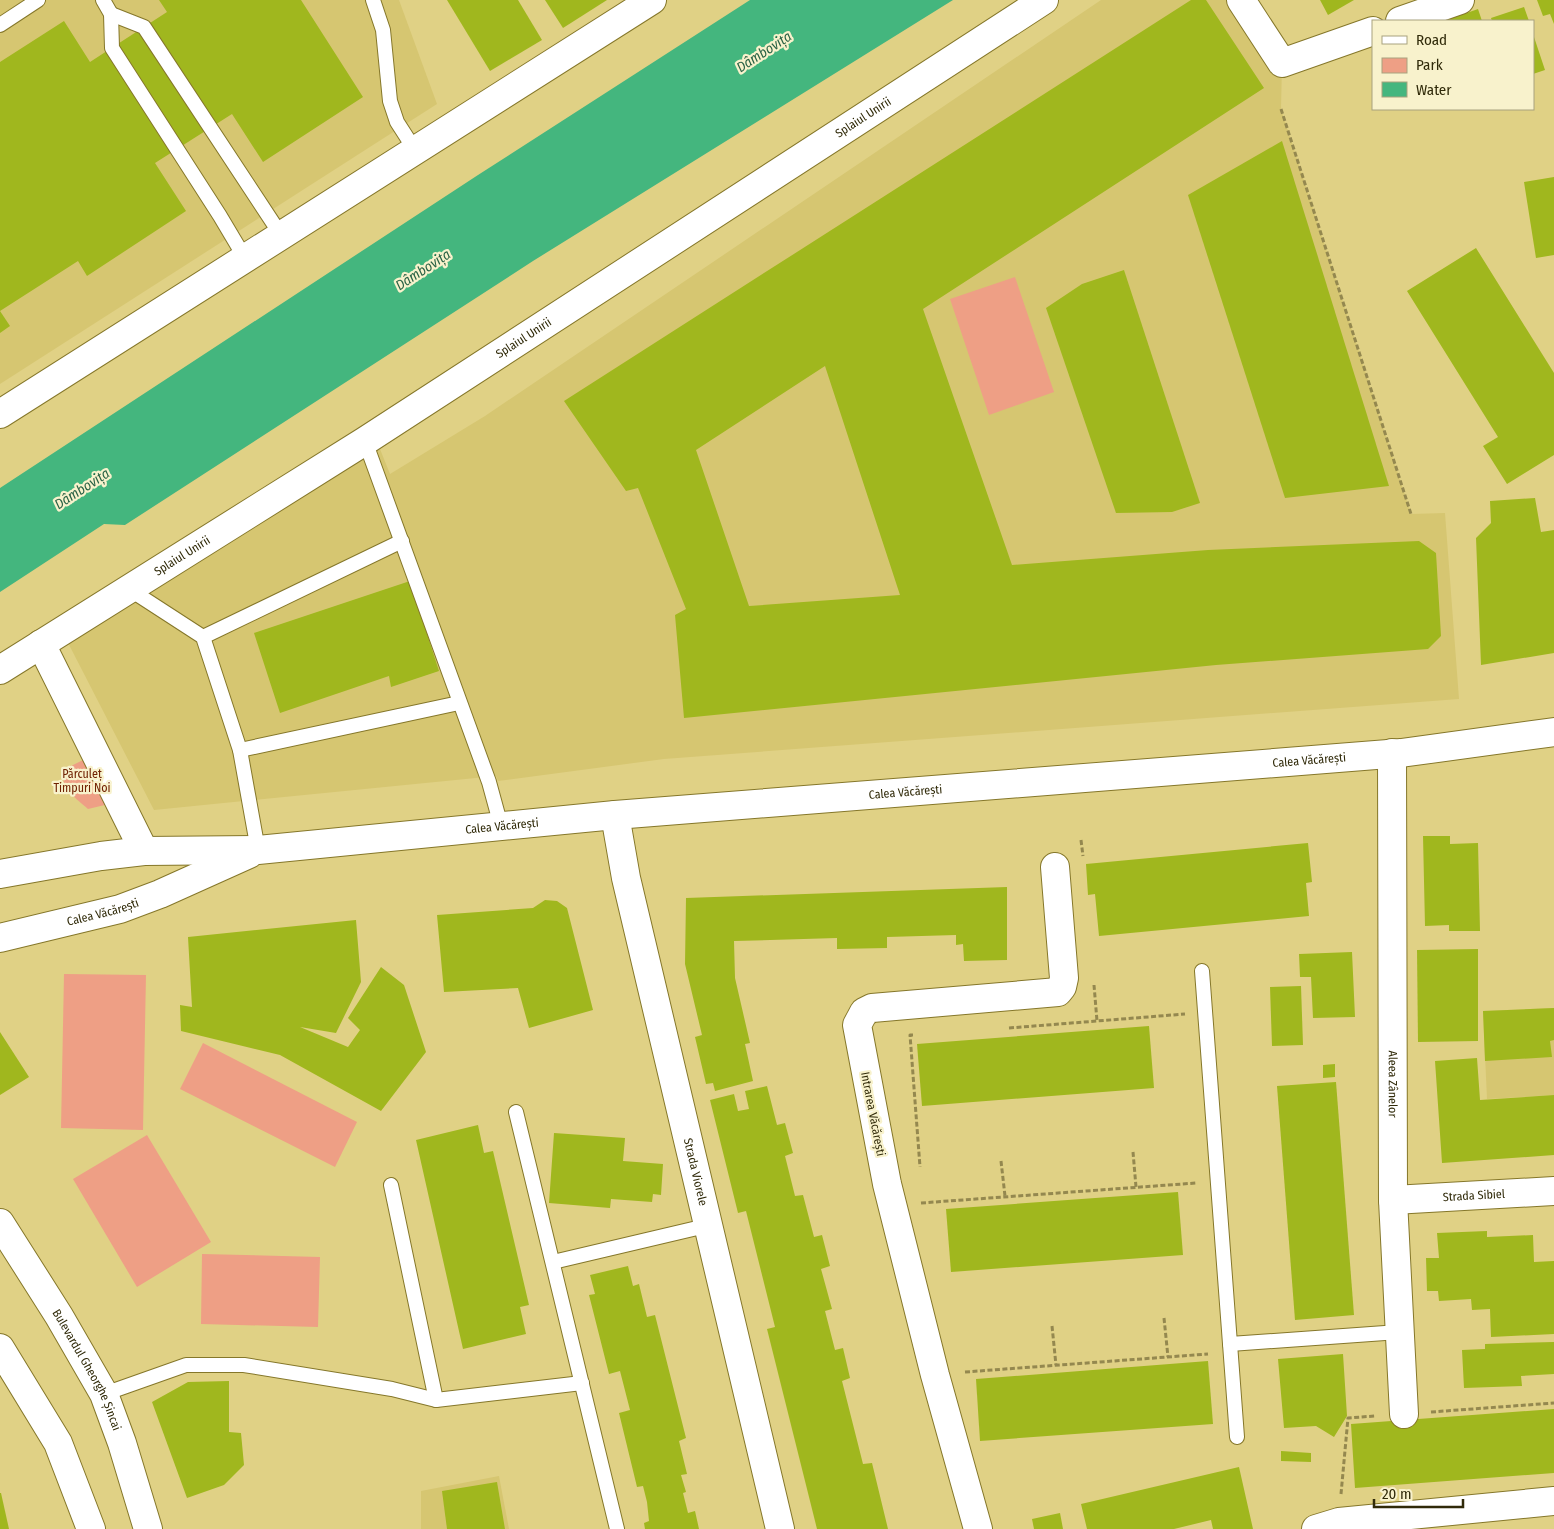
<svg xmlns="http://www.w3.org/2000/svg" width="1554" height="1529" font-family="'Fira Sans Condensed',sans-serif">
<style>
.built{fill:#d6c671}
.green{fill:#ee9f85}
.water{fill:#44b67e}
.building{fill:#a0b71e;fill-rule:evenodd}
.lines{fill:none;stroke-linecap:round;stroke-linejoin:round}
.lane-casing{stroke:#85772a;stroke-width:16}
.street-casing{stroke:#85772a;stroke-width:30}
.secondary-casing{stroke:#85772a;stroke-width:30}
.path{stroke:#94884f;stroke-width:3;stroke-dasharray:5 2.5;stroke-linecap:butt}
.lane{stroke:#fff;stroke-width:14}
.street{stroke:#fff;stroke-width:28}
.secondary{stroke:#fff;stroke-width:28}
.labels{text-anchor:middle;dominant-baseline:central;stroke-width:4.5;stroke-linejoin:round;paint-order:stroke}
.street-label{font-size:12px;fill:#302a09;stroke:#f8f2cc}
.park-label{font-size:12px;fill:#702102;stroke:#f8f2cc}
.water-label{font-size:14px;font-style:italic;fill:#286144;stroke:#f8f2cc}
</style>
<rect width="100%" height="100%" fill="#e0d185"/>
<g class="built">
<path d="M 0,0 L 399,0 L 437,104 L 0,384 Z"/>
<path d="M 1101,0 L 1241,0 L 1282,63 L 1281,109 L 1411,514 L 1445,513 L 1459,699 L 664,759 L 498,781 L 496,776 L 154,810 L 64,635 L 380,449 L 390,474 L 485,416 Z"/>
<path d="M 1554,1008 L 1554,1095 L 1487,1099 L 1483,1011 Z"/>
<path d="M 499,1476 L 509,1529 L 421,1529 L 421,1491 Z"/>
</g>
<g class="green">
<path d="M 1015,277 L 1054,392 L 989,415 L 950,299 Z"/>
<path d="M 89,757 L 109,804 L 88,809 C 76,798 60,789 63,770 Z"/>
<path d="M 64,974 L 146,975 L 143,1130 L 61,1128 Z"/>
<path d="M 203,1043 L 357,1122 L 335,1167 L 180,1089 Z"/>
<path d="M 147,1135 L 211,1242 L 137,1287 L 73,1179 Z"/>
<path d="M 202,1254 L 320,1257 L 318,1327 L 201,1324 Z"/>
</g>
<path class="water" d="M 750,0 L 953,0 L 533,261 L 125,525 L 104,524 L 0,592 L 0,488 L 478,175 Z"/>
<g class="building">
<path d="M 159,0 L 301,0 L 363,97 L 263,162 L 232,114 L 155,163 L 186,211 L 87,276 L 78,261 L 0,311 L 0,62 L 64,21 L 90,62 L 167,12 Z"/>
<path d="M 447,0 L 518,0 L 542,40 L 490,71 Z"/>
<path d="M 545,0 L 607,0 L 563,28 Z"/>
<path d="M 1191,0 L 1206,0 L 1264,88 L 923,309 L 1012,565 L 1208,550 L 1419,541 L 1436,553 L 1441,636 L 1428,649 L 1216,665 L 684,718 L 675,615 L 686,609 L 638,488 L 626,491 L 564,401 ZM 825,366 L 900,595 L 749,606 L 696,450 Z"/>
<path d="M 1320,0 L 1354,0 L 1328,15 Z"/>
<path d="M 1537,0 L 1554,0 L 1554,24 L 1550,14 L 1543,16 Z"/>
<path d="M 1524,7 L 1529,21 L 1492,21 L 1491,18 Z"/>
<path d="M 1478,9 L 1482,21 L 1444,21 Z"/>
<path d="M 1533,34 L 1545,70 L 1533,74 Z"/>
<path d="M 1282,141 L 1389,486 L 1285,498 L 1188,195 Z"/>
<path d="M 1554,177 L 1554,255 L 1536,258 L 1524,182 Z"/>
<path d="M 1476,248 L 1554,373 L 1554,455 L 1507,484 L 1483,446 L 1498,437 L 1407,291 Z"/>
<path d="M 1124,270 L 1200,503 L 1172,512 L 1116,513 L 1046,308 L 1082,284 Z"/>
<path d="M 0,311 L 10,326 L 0,333 Z"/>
<path d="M 1535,498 L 1541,532 L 1554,530 L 1554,653 L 1481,665 L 1476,538 L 1491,523 L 1490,501 Z"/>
<path d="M 410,581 L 439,671 L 391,687 L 389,676 L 280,713 L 254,633 Z"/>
<path d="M 1423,836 L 1450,836 L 1450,844 L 1478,843 L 1480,931 L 1449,931 L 1449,925 L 1425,926 Z"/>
<path d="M 1308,843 L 1312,882 L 1306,883 L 1309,916 L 1099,936 L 1095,894 L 1088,895 L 1086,864 Z"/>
<path d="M 1007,887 L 1007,960 L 964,961 L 963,944 L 956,945 L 956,935 L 887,937 L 887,948 L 837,949 L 837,938 L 734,941 L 735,978 L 750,1043 L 745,1044 L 753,1081 L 715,1091 L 713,1083 L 706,1084 L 695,1037 L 702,1035 L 685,964 L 686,898 Z"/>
<path d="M 545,900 L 557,901 L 567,908 L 593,1010 L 529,1028 L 518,988 L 444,992 L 437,915 L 533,908 Z"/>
<path d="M 356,920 L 361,982 L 336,1033 L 300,1027 L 348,1047 L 360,1030 L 348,1018 L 381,967 L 404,985 L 426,1052 L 381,1111 L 280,1055 L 181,1031 L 180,1005 L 192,1007 L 188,937 Z"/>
<path d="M 1478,949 L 1478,1041 L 1418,1042 L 1417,950 Z"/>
<path d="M 1352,952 L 1355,1017 L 1313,1018 L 1311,977 L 1300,977 L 1299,954 Z"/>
<path d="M 1301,986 L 1303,1045 L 1272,1046 L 1270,987 Z"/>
<path d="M 1554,1008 L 1554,1040 L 1550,1041 L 1552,1057 L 1485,1061 L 1483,1011 Z"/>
<path d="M 1149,1026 L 1154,1088 L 922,1106 L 917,1044 Z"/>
<path d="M 0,1032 L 29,1077 L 0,1095 Z"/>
<path d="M 1477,1058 L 1480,1100 L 1554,1095 L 1554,1155 L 1442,1163 L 1435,1061 Z"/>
<path d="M 1335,1064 L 1335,1077 L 1323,1078 L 1323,1065 Z"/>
<path d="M 1336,1082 L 1354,1315 L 1295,1320 L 1277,1086 Z"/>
<path d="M 767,1086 L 777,1125 L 785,1123 L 793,1153 L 785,1156 L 795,1196 L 803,1195 L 814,1237 L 822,1235 L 830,1266 L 821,1269 L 832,1309 L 825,1311 L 835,1350 L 843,1348 L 850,1378 L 842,1381 L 863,1464 L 872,1463 L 888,1529 L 817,1529 L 767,1329 L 775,1327 L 746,1211 L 738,1213 L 710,1100 L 734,1094 L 738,1111 L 749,1109 L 745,1091 Z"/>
<path d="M 478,1125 L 484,1153 L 493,1151 L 529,1305 L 520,1307 L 526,1334 L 463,1349 L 416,1140 Z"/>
<path d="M 554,1133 L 625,1138 L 623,1161 L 663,1164 L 661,1195 L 653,1194 L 652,1202 L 611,1199 L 610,1208 L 549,1203 Z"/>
<path d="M 1178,1192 L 1183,1255 L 951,1272 L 946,1209 Z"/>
<path d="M 1487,1231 L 1487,1237 L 1533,1235 L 1534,1262 L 1554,1261 L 1554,1334 L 1491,1337 L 1490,1309 L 1472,1310 L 1471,1299 L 1439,1301 L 1438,1291 L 1427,1291 L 1426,1258 L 1439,1258 L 1437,1233 Z"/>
<path d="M 628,1266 L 633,1286 L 639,1284 L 647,1317 L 655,1315 L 686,1438 L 679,1441 L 687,1474 L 681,1475 L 686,1492 L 683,1493 L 688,1513 L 695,1511 L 699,1529 L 645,1529 L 644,1523 L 649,1521 L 647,1502 L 643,1486 L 637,1487 L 619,1413 L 630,1410 L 620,1371 L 609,1374 L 589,1295 L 595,1294 L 590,1275 Z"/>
<path d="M 1554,1342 L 1554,1374 L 1521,1376 L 1522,1386 L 1464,1388 L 1462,1350 L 1485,1349 L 1485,1344 Z"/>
<path d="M 1343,1354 L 1347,1416 L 1334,1437 L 1316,1426 L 1284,1428 L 1278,1359 Z"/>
<path d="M 1208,1361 L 1213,1424 L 980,1441 L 976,1379 Z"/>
<path d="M 229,1381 L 229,1432 L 241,1433 L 244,1465 L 224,1485 L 187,1498 L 152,1402 L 188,1382 Z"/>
<path d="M 1554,1409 L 1554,1473 L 1355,1488 L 1351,1424 Z"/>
<path d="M 1281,1451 L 1311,1453 L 1311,1462 L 1281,1461 Z"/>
<path d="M 1239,1467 L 1253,1529 L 1213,1529 L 1211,1520 L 1174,1529 L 1087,1529 L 1081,1504 Z"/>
<path d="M 497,1482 L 505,1529 L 447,1529 L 442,1491 Z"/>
<path d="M 0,1493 L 1,1493 L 9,1529 L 0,1529 Z"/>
<path d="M 1060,1513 L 1063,1529 L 1034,1529 L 1032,1519 Z"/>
</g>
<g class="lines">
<defs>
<g id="lane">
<path d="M 103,0 L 111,14 L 112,48 L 220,216 L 245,258"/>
<path d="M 373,0 L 383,30 L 390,101 L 397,122 L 415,150"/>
<path d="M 111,14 L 144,27 L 281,235"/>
<path d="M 0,25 L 38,0"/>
<path d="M 365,441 L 489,782 L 501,826"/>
<path d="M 129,589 L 203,637 L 240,750 L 258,850"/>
<path d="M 203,637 L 402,541"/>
<path d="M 240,750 L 459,703"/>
<path d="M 1202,971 L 1237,1437"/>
<path d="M 516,1112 L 617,1529"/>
<path d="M 391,1185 L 436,1400"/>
<path d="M 553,1262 L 710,1225"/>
<path d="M 1230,1344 L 1399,1332"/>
<path d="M 104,1394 L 186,1365 L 244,1365 L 392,1389 L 436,1400 L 582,1383"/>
</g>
<g id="street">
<path d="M 1241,0 L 1282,63 L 1373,31"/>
<path d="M 1400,21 L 1460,0"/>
<path id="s1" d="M 1392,753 L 1393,1200 L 1404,1414"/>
<path id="s2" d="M 615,815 L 626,878 L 780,1529"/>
<path id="s3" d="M 1393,1200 L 1554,1191"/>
<path d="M 978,1529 L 935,1375 L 887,1184 L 857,1025 L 864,1012 L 872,1008 L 1058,992 L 1062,987 L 1064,978 L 1055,867"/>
<path d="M 1316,1529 L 1339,1522 L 1554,1501"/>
</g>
<g id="secondary">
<path d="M 0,414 L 652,0"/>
<path d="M 41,644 L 144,851"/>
<path id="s4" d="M 0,670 L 365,441 L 1044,0"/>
<path id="s5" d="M 0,874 L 101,856 L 144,851 L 258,850 L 615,815 L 1401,753 L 1554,732"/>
<path id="s6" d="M 0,938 L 120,909 L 160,894 L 249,854"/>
<path id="s7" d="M 0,1223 L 59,1316 L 104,1394 L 122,1443 L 148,1529"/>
<path d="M 0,1348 L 58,1443 L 91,1529"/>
</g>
</defs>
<use href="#lane" class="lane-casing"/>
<use href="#street" class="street-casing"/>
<use href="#secondary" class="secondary-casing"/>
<g class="path">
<path d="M 1281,109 L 1411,514"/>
<path d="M 1081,840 L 1083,856"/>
<path d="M 1094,985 L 1097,1021"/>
<path d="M 1009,1028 L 1185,1014"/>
<path d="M 913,1035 L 910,1035 L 920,1167"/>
<path d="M 1133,1152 L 1136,1187"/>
<path d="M 1001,1161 L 1005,1196"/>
<path d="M 921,1203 L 1196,1183"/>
<path d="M 1164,1318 L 1168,1357"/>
<path d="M 1052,1326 L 1056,1365"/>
<path d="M 965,1372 L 1208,1354"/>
<path d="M 1431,1412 L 1554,1403"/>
<path d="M 1341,1494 L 1348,1418 L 1375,1416"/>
</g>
<use href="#lane" class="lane"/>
<use href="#street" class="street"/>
<use href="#secondary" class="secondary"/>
</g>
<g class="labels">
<g class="street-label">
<text stroke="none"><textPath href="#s4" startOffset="1025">Splaiul Unirii</textPath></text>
<text stroke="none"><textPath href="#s4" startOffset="620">Splaiul Unirii</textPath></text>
<text stroke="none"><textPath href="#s4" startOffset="215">Splaiul Unirii</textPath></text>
<text stroke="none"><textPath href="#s5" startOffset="1315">Calea Văcărești</textPath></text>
<text stroke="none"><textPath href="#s5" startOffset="910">Calea Văcărești</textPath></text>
<text stroke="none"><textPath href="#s5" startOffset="505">Calea Văcărești</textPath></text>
<text stroke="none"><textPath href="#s6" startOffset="106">Calea Văcărești</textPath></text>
<text stroke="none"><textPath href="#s1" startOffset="331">Aleea Zânelor</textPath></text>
<text transform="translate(873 1114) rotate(79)">Intrarea Văcărești</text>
<text stroke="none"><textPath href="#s2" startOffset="366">Strada Viorele</textPath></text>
<text stroke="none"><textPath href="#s3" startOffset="81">Strada Sibiel</textPath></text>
<text stroke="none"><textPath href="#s7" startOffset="171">Bulevardul Gheorghe Șincai</textPath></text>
</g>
<g class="park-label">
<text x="82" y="774">Părculeț<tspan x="82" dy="14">Timpuri Noi</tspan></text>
</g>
<g class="water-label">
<text transform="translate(764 52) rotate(-33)">Dâmbovița</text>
<text transform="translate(423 270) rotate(-33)">Dâmbovița</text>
<text transform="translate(82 489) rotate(-33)">Dâmbovița</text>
</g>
</g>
<rect x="1372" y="20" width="162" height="90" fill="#f8f2cc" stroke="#a8a27e"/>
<rect x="1382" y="36" width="25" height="8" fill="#ffffff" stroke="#a8a27e"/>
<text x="1416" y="45" font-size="15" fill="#302a09">Road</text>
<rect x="1382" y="58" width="25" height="15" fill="#ee9f85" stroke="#a8a27e"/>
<text x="1416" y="70" font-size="15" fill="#302a09">Park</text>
<rect x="1382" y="82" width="25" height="15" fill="#44b67e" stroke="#a8a27e"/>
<text x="1416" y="95" font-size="15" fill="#302a09">Water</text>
<path d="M1374 1499v8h89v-8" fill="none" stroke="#302a09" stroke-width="2.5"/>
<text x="1382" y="1499" font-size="15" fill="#302a09" stroke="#f8f2cc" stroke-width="4" paint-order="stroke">20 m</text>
</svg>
